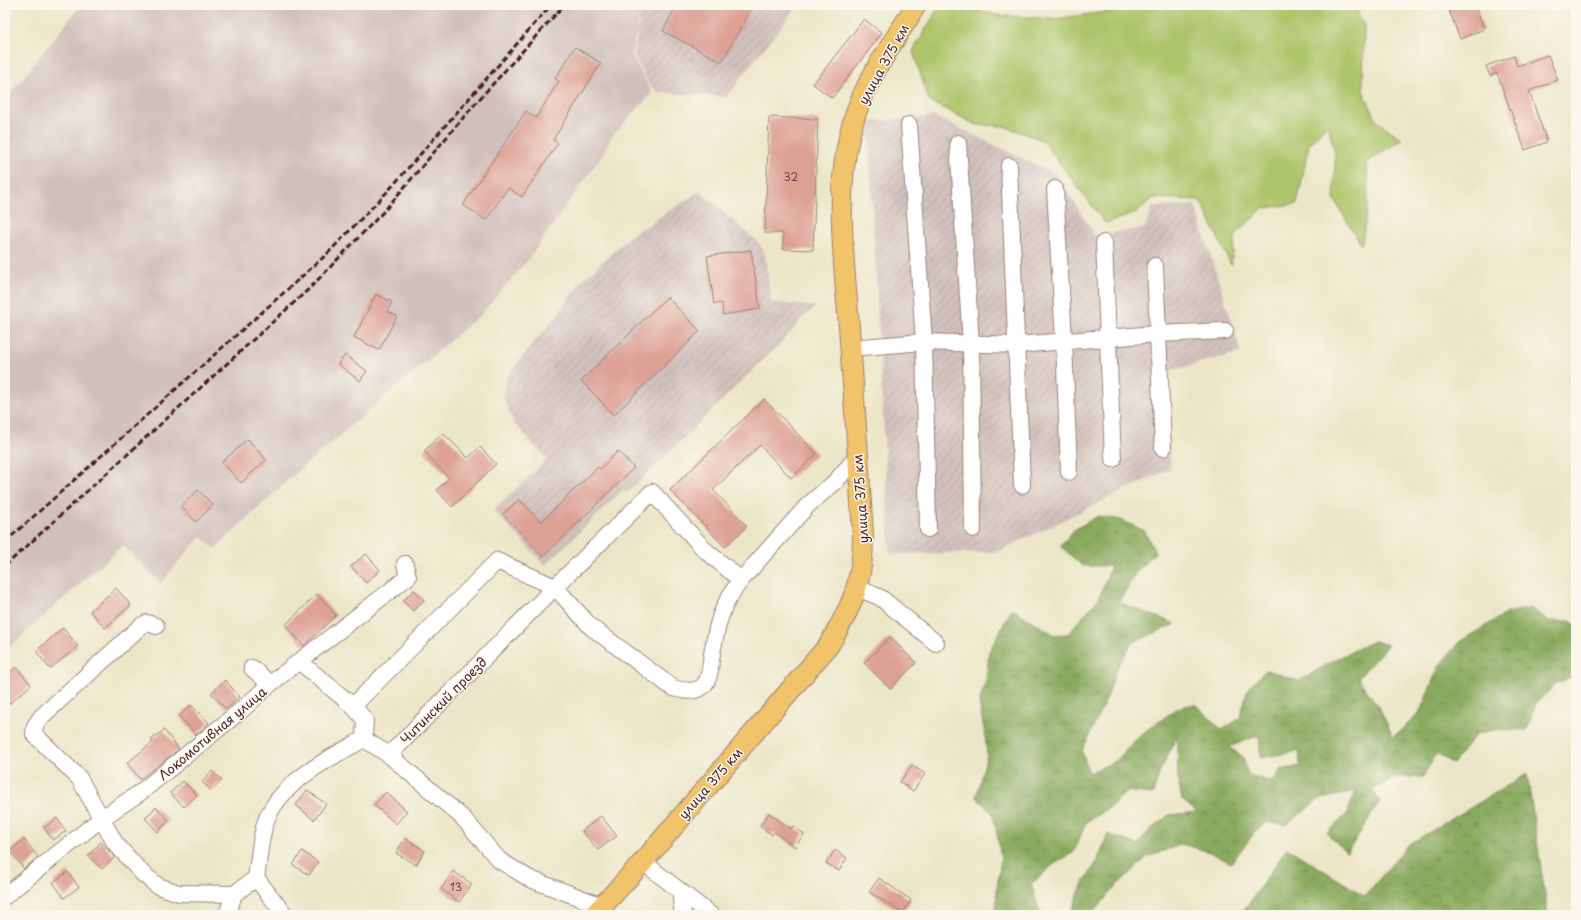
<svg xmlns="http://www.w3.org/2000/svg" width="1581" height="920" font-family="'Playpen Sans',sans-serif">
<style>
.industrial{fill:url(#industrial-furrows)}
.railway{fill:#d0c0bc}
.green{fill:#adc56a;stroke:#7c724a}
.forest{fill:url(#forest-crowns);stroke:#6a6444;fill-rule:evenodd}
.building{fill:#dda095}
.lines{fill:none;stroke-linecap:round;stroke-linejoin:round}
.minor-casing{stroke:#9b827a;stroke-width:18}
.major-casing{stroke:#9b827a;stroke-width:22}
.minor{stroke:#fff;stroke-width:16}
.major{stroke:#f1c36a;stroke-width:20}
.rail{stroke:#4a1f2b;stroke-width:3;stroke-dasharray:6 3;stroke-linecap:butt}
.labels{text-anchor:middle;dominant-baseline:central;stroke-width:3;stroke-linejoin:round;paint-order:stroke}
.number-label{font-size:11px;fill:#6f3f46}
.street-label{font-size:13px;fill:#4a1f2b;stroke:#fbf7ec}
</style>
<defs>
<pattern id="industrial-furrows" width="10" height="10" patternUnits="userSpaceOnUse"><rect width="10" height="10" fill="#d0c0bc"/><path d="M-1 1l2-2M0 10L10 0M9 11l2-2" fill="none" stroke="#b4a5a2"/></pattern>
<pattern id="forest-crowns" width="20" height="18" patternUnits="userSpaceOnUse"><rect width="20" height="18" fill="#8aaa5e"/><path d="M2 6a3 3 0 1 1 6 0M12 15a3 3 0 1 1 6 0" fill="none" stroke="#738a4e"/></pattern>
</defs>
<rect width="100%" height="100%" fill="#fbf7ec"/>
<filter id="ink" filterUnits="userSpaceOnUse"><feTurbulence type="fractalNoise" baseFrequency=".025" numOctaves="2"/><feDisplacementMap in="SourceGraphic" scale="8" xChannelSelector="R" yChannelSelector="G"/><feConvolveMatrix kernelMatrix="1 2 1 2 8 2 1 2 1" color-interpolation-filters="sRGB"/></filter>
<filter id="wash" filterUnits="userSpaceOnUse"><feTurbulence type="fractalNoise" baseFrequency=".012" numOctaves="4" result="noise"/><feDisplacementMap in="SourceGraphic" scale="16" xChannelSelector="R" yChannelSelector="G"/><feGaussianBlur stdDeviation="0.9" result="paint"/><feColorMatrix in="noise" values="0 0 0 0 0 0 0 0 0 0 0 0 0 0 0 0 0 1.4 0 .05"/><feComposite in="paint" operator="in"/></filter>
<g filter="url(#wash)">
<rect width="100%" height="100%" fill="#ece6c8"/>
<g class="industrial">
<path d="M 647,5 L 798,5 L 726,97 L 658,92 L 649,85 L 634,55 L 639,20 Z"/>
<path d="M 934,116 L 1057,175 L 1095,236 L 1145,228 L 1152,207 L 1195,205 L 1241,352 L 1162,373 L 1171,468 L 997,552 L 890,554 L 868,122 Z"/>
<path d="M 700,191 L 760,244 L 765,256 L 771,302 L 815,307 L 800,320 L 791,333 L 627,493 L 623,490 L 545,565 L 493,510 L 547,459 L 514,423 L 503,397 L 507,376 L 557,315 L 580,282 L 630,236 Z"/>
</g>
<path class="railway" d="M 81,5 L 646,5 L 638,20 L 632,55 L 652,93 L 611,137 L 603,154 L 527,261 L 480,315 L 288,480 L 215,549 L 201,536 L 161,583 L 123,545 L 5,651 L 5,100 Z"/>
<path class="green" d="M 940,5 L 961,5 L 996,15 L 1054,19 L 1115,11 L 1126,5 L 1354,5 L 1364,25 L 1363,91 L 1377,121 L 1402,139 L 1367,162 L 1368,204 L 1361,245 L 1334,199 L 1335,155 L 1328,124 L 1309,144 L 1297,204 L 1263,208 L 1236,234 L 1231,265 L 1200,200 L 1153,198 L 1134,214 L 1105,223 L 1042,140 L 1004,126 L 977,125 L 929,101 L 913,51 Z"/>
<g class="forest">
<path d="M 1098,516 L 1121,520 L 1145,531 L 1155,553 L 1137,571 L 1119,602 L 1175,624 L 1132,643 L 1116,669 L 1108,695 L 1082,751 L 1089,773 L 1116,761 L 1140,735 L 1178,708 L 1195,704 L 1222,730 L 1240,718 L 1248,688 L 1266,670 L 1299,681 L 1338,658 L 1374,641 L 1388,645 L 1358,678 L 1381,711 L 1393,737 L 1419,714 L 1439,666 L 1459,642 L 1507,613 L 1531,608 L 1549,621 L 1570,621 L 1576,625 L 1576,676 L 1557,683 L 1536,703 L 1527,730 L 1498,729 L 1476,734 L 1453,764 L 1437,753 L 1423,777 L 1396,777 L 1372,790 L 1380,801 L 1347,853 L 1327,833 L 1347,814 L 1356,791 L 1318,800 L 1286,825 L 1267,822 L 1255,832 L 1231,863 L 1210,852 L 1182,844 L 1147,857 L 1116,886 L 1091,915 L 1070,915 L 1082,885 L 1097,862 L 1108,834 L 1138,845 L 1149,831 L 1169,815 L 1197,812 L 1182,800 L 1178,782 L 1177,736 L 1160,771 L 1153,794 L 1127,791 L 1109,808 L 1086,822 L 1074,852 L 1053,865 L 1031,884 L 1041,915 L 996,915 L 997,887 L 1001,858 L 998,840 L 993,814 L 976,797 L 987,755 L 985,735 L 979,703 L 986,680 L 989,652 L 1012,609 L 1055,635 L 1068,634 L 1099,598 L 1111,566 L 1083,566 L 1060,546 L 1074,530 ZM 1259,735 L 1261,758 L 1299,751 L 1300,766 L 1281,770 L 1272,782 L 1248,774 L 1243,757 L 1229,747 Z"/>
<path d="M 1527,774 L 1548,915 L 1241,915 L 1287,848 L 1365,896 L 1408,845 Z"/>
</g>
<g id="blocks">
<g class="building">
<path d="M 677,5 L 753,5 L 722,62 L 663,31 Z"/>
<path d="M 1447,5 L 1475,5 L 1484,29 L 1460,39 Z"/>
<path d="M 864,19 L 882,33 L 832,98 L 813,84 Z"/>
<path d="M 575,47 L 601,63 L 553,140 L 558,143 L 522,197 L 508,188 L 486,220 L 463,205 L 526,111 L 536,118 L 559,81 L 555,79 Z"/>
<path d="M 1548,55 L 1558,80 L 1529,91 L 1547,142 L 1525,150 L 1497,73 L 1490,76 L 1486,66 L 1514,56 L 1517,66 Z"/>
<path d="M 769,117 L 818,119 L 813,250 L 783,249 L 783,233 L 765,233 Z"/>
<path d="M 751,250 L 760,309 L 723,315 L 722,303 L 714,304 L 707,256 Z"/>
<path d="M 376,294 L 392,302 L 387,311 L 397,316 L 379,350 L 354,337 Z"/>
<path d="M 667,297 L 700,331 L 614,415 L 581,381 Z"/>
<path d="M 345,355 L 367,371 L 360,381 L 338,364 Z"/>
<path d="M 764,399 L 817,454 L 791,478 L 760,445 L 713,490 L 747,526 L 725,547 L 670,490 Z"/>
<path d="M 443,433 L 468,458 L 480,447 L 496,464 L 452,507 L 437,490 L 449,478 L 424,451 Z"/>
<path d="M 248,439 L 266,460 L 241,483 L 222,462 Z"/>
<path d="M 618,451 L 634,468 L 543,557 L 503,514 L 519,499 L 541,522 L 598,467 L 600,469 Z"/>
<path d="M 198,490 L 213,505 L 196,522 L 181,506 Z"/>
<path d="M 366,554 L 380,570 L 366,583 L 351,566 Z"/>
<path d="M 116,588 L 131,605 L 105,628 L 90,611 Z"/>
<path d="M 414,590 L 424,600 L 413,611 L 403,601 Z"/>
<path d="M 317,594 L 336,615 L 304,646 L 285,625 Z"/>
<path d="M 63,628 L 78,646 L 50,669 L 36,651 Z"/>
<path d="M 890,637 L 916,663 L 890,689 L 864,663 Z"/>
<path d="M 16,667 L 31,685 L 5,707 L 5,676 Z"/>
<path d="M 225,680 L 240,697 L 226,709 L 211,693 Z"/>
<path d="M 191,705 L 209,723 L 196,735 L 179,716 Z"/>
<path d="M 164,730 L 179,749 L 140,779 L 127,763 L 153,742 L 151,740 Z"/>
<path d="M 912,765 L 925,774 L 913,791 L 900,782 Z"/>
<path d="M 212,771 L 222,780 L 212,791 L 202,782 Z"/>
<path d="M 183,781 L 197,795 L 184,807 L 170,793 Z"/>
<path d="M 307,790 L 326,804 L 314,820 L 296,805 Z"/>
<path d="M 386,792 L 407,811 L 396,824 L 374,805 Z"/>
<path d="M 156,807 L 169,820 L 158,832 L 145,818 Z"/>
<path d="M 769,813 L 791,829 L 793,826 L 804,834 L 795,847 L 774,832 L 772,835 L 760,826 Z"/>
<path d="M 601,816 L 617,836 L 598,850 L 582,831 Z"/>
<path d="M 57,818 L 66,831 L 53,840 L 44,828 Z"/>
<path d="M 405,838 L 425,851 L 416,865 L 396,853 Z"/>
<path d="M 24,839 L 38,857 L 24,869 L 10,851 Z"/>
<path d="M 101,842 L 115,857 L 102,869 L 88,856 Z"/>
<path d="M 835,850 L 847,858 L 839,871 L 826,863 Z"/>
<path d="M 302,851 L 318,862 L 309,875 L 293,865 Z"/>
<path d="M 453,871 L 472,884 L 459,902 L 441,889 Z"/>
<path d="M 68,872 L 79,887 L 64,898 L 53,882 Z"/>
<path d="M 879,878 L 911,900 L 903,913 L 869,892 Z"/>
</g>
</g>
</g>
<g filter="url(#ink)">
<use href="#blocks" fill-opacity="0" stroke="#9b827a" stroke-width="1"/>
<g class="lines">
<defs>
<g id="minor">
<path d="M 909,125 L 924,342 L 928,529"/>
<path d="M 958,143 L 971,344 L 973,529"/>
<path d="M 1009,166 L 1022,485"/>
<path d="M 1055,189 L 1064,340 L 1069,472"/>
<path d="M 1104,243 L 1113,459"/>
<path d="M 1155,266 L 1163,448"/>
<path d="M 850,348 L 924,342 L 1016,345 L 1157,334 L 1225,331"/>
<path d="M 858,588 L 881,598 L 936,643"/>
<path d="M 156,626 L 147,623 L 141,626 L 41,717 L 35,726 L 34,734 L 79,778 L 115,843 L 142,873 L 158,886 L 179,893 L 234,894"/>
<path d="M 300,662 L 353,706 L 365,720 L 364,739"/>
<path d="M 252,668 L 270,684"/>
<path d="M 353,706 L 497,561 L 555,587 L 591,627 L 673,688 C 683,691 697,694 705,684 C 711,676 710,664 712,654 C 717,624 721,605 741,580"/>
<path d="M 389,755 L 463,818 L 499,860 L 530,879 L 602,906"/>
<path d="M 643,862 L 711,915"/>
<path d="M 256,878 C 259,862 260,836 266,821 C 280,782 330,758 364,739 L 389,755 L 555,587 L 652,492 L 705,550 L 741,580 L 808,505 L 835,482 L 857,457"/>
<path d="M 680,891 L 683,915"/>
<path d="M 5,896 L 102,818 L 141,792 L 245,707 L 270,684 L 408,577 L 405,564"/>
<path d="M 227,915 L 234,894 L 256,878 L 285,915"/>
</g>
<path id="major" d="M 594,915 L 643,862 L 829,645 C 852,606 863,582 863,536 C 859,466 854,397 849,327 C 844,256 832,179 857,110 C 870,73 896,39 916,5"/>
</defs>
<use href="#minor" class="minor-casing"/>
<use href="#major" class="major-casing"/>
<use href="#minor" class="minor"/>
<use href="#major" class="major"/>
<g class="rail">
<path d="M 5,542 L 327,254 L 388,191 L 551,5"/>
<path d="M 5,566 L 310,288 L 385,210 L 474,105 L 564,5"/>
</g>
</g>
</g>
<g class="labels">
<g class="number-label">
<text x="791" y="176">32</text>
<text x="456" y="886">13</text>
</g>
<g class="street-label">
<text transform="translate(883 64) rotate(-61)">улица 375 км</text>
<text transform="translate(860 499) rotate(-94)">улица 375 км</text>
<text transform="translate(443 700) rotate(-45)">Читинский проезд</text>
<text transform="translate(212 733) rotate(-40)">Локомотивная улица</text>
<text transform="translate(710 783) rotate(-49)">улица 375 км</text>
</g>
</g>
<rect width="1581" height="920" fill="none" stroke="#fbf7ec" stroke-width="20"/>
</svg>
